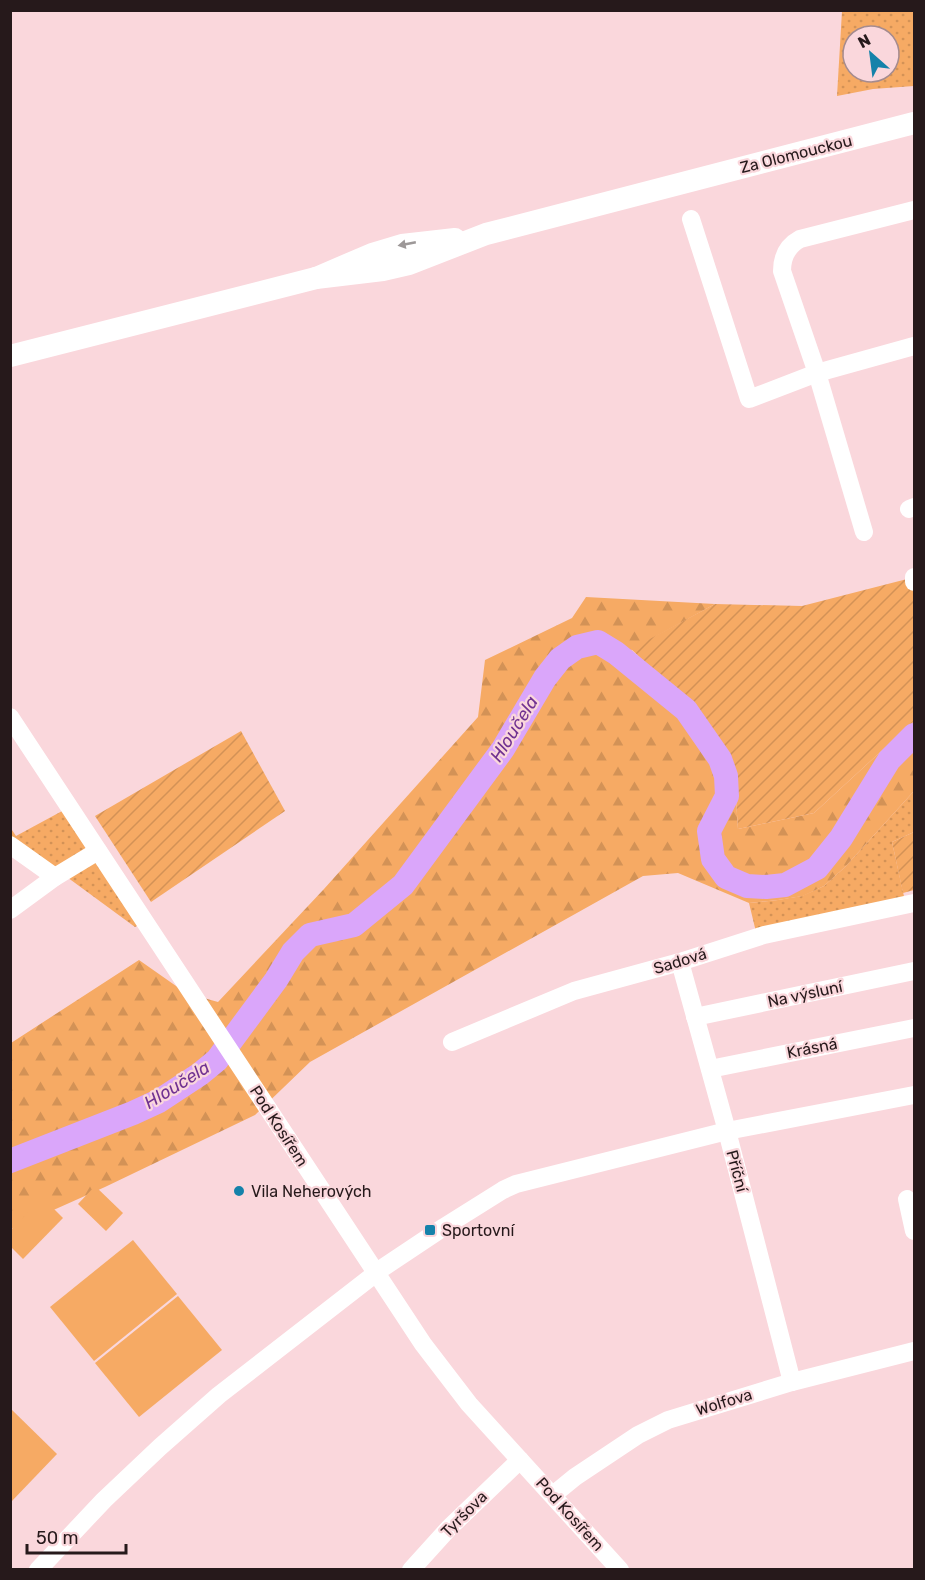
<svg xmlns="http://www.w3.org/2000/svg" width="925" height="1580" font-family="Rubik,sans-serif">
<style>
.grass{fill:url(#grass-dots);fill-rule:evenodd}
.forest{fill:url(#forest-firs)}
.garden{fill:url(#garden-furrows)}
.pitch{fill:#f6aa64}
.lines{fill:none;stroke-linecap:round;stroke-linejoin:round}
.river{stroke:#daa6fa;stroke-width:24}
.minor{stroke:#fff;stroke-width:18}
.major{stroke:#fff;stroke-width:22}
.oneway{fill:#9d9898}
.poi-dot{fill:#1582aa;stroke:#fad7dc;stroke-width:2}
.labels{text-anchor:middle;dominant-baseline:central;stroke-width:4.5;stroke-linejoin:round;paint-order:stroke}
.street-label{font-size:16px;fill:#26191b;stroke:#fad7dc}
.poi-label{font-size:16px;fill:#26191b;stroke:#fad7dc;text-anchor:start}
.water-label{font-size:18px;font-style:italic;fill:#713291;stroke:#fad7dc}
</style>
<defs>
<pattern id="grass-dots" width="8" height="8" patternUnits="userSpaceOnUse" patternTransform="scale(1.5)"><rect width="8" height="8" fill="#f6aa64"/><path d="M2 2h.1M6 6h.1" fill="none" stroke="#d39256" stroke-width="1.8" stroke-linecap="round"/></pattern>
<pattern id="forest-firs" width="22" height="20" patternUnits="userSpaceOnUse" patternTransform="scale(1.5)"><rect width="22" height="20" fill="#f6aa64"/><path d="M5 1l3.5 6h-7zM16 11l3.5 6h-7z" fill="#d39256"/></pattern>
<pattern id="garden-furrows" width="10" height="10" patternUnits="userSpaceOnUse" patternTransform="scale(1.5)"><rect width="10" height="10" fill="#f6aa64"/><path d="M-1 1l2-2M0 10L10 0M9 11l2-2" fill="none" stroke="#d39256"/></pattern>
</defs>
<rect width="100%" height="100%" fill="#fad7dc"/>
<g class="grass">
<path d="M 842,11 L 914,11 L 914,86 L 873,89 L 837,96 ZM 853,36 L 889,36 L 889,72 L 853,72 Z"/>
<path d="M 914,791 L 914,832 L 892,842 L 905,901 L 756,932 L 749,903 L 778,900 L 802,896 L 824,886 L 845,867 Z"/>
<path d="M 64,810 L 139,925 L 135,927 L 11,836 L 10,827 L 16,836 Z"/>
</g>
<path class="forest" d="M 586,597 L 715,604 L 631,650 L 697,711 L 734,770 L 738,829 L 814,813 L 914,721 L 914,791 L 845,867 L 824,886 L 803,896 L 778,900 L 749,903 L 678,873 L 643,876 L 310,1062 L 255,1115 L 105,1187 L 11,1229 L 11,1043 L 139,960 L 186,993 L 218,1002 L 324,889 L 478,717 L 485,660 L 572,618 Z"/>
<g class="garden">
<path d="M 911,578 L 914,595 L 914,721 L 814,813 L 738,829 L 734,770 L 697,711 L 631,649 L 715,604 L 802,606 Z"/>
<path d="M 241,731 L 285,811 L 151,902 L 95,816 Z"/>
<path d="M 914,832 L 914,890 L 903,893 L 892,842 Z"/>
</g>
<g class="pitch">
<path d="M 95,1186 L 123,1213 L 106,1231 L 78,1204 Z"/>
<path d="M 42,1197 L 63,1218 L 23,1259 L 11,1247 L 11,1230 Z"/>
<path d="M 133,1240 L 177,1294 L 94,1361 L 50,1307 Z"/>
<path d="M 178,1296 L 222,1350 L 139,1417 L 95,1363 Z"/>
<path d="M 10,1408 L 57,1454 L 11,1502 L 10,1502 Z"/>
</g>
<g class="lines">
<path class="river" d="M 10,1161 L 133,1113 L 159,1101 L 200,1074 L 217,1060 L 276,980 L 293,952 L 310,935 L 354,925 L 403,885 L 503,749 L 545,678 L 560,659 L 577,647 L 598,642 L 616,653 L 686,710 L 720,759 L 726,776 L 727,796 L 709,831 L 713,859 L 726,877 L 747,886 L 766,887 L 785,885 L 817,868 L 841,838 L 889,760 L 914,735"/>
<g class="minor">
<path d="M 691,219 L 749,399 L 817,373 L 914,346"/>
<path d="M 909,509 L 914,507"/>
<path d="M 864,532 L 817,373 L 782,271 C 782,257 787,246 800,239 L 914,210"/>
<path d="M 914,577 L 914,582"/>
<path d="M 10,717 L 423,1344 L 469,1404 L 620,1570"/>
<path d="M 10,845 L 55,877"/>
<path d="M 10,910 L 55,877 L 98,851"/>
<path d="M 680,962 L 727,1131 L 792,1382"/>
<path d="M 695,1017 L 914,971"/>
<path d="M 452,1042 L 574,991 L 680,962 L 764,935 L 914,903"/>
<path d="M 710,1069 L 914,1028"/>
<path d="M 907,1199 L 914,1231"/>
<path d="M 553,1495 L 575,1477 L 638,1435 L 668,1420 L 792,1382 L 914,1351"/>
<path d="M 38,1570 L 104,1500 L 160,1447 L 219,1395 L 384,1267 L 444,1227 L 503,1190 L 516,1184 L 727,1131 L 914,1095"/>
<path d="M 411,1570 L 449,1528 L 520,1460"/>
</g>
<g class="major">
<path d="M 316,278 L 383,270 L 409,264 L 486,234 L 914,123"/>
<path d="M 10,356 L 316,278 L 372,254 L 402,245 L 455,239"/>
</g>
</g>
<defs><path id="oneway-solid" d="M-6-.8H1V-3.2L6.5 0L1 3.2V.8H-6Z" transform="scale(1.5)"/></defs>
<use class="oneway" href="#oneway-solid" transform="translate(407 244) rotate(169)"/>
<g class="poi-dot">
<circle cx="239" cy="1191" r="6"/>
<rect x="424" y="1224" width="12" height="12" rx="3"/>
</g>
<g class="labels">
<g class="street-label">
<text transform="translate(796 154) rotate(-14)">Za Olomouckou</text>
<text transform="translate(680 961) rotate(-17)">Sadová</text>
<text transform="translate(805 994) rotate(-12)">Na výsluní</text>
<text transform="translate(812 1048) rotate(-11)">Krásná</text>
<text transform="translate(279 1126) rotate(57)">Pod Kosířem</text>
<text transform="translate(737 1171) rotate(75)">Příční</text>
<text transform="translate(724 1402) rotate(-17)">Wolfova</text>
<text transform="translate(464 1514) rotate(-45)">Tyršova</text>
<text transform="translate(570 1514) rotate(48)">Pod Kosířem</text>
</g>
<g class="poi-label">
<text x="251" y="1191">Vila Neherových</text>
<text x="442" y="1230">Sportovní</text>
</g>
<g class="water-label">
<text transform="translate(514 729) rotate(-58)">Hloučela</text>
<text transform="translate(177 1085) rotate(-32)">Hloučela</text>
</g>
</g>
<rect width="925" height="1580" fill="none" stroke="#26191b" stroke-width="24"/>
<g transform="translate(871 54) rotate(332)"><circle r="28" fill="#fad7dc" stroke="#a58b8f" stroke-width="1.5"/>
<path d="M0-4.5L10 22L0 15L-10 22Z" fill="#1582aa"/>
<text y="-9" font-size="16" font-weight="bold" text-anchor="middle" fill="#26191b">N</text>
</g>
<path d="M27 1544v9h99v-9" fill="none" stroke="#26191b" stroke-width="3"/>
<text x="36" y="1544" font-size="18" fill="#26191b" stroke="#fad7dc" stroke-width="4.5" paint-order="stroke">50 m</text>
</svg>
